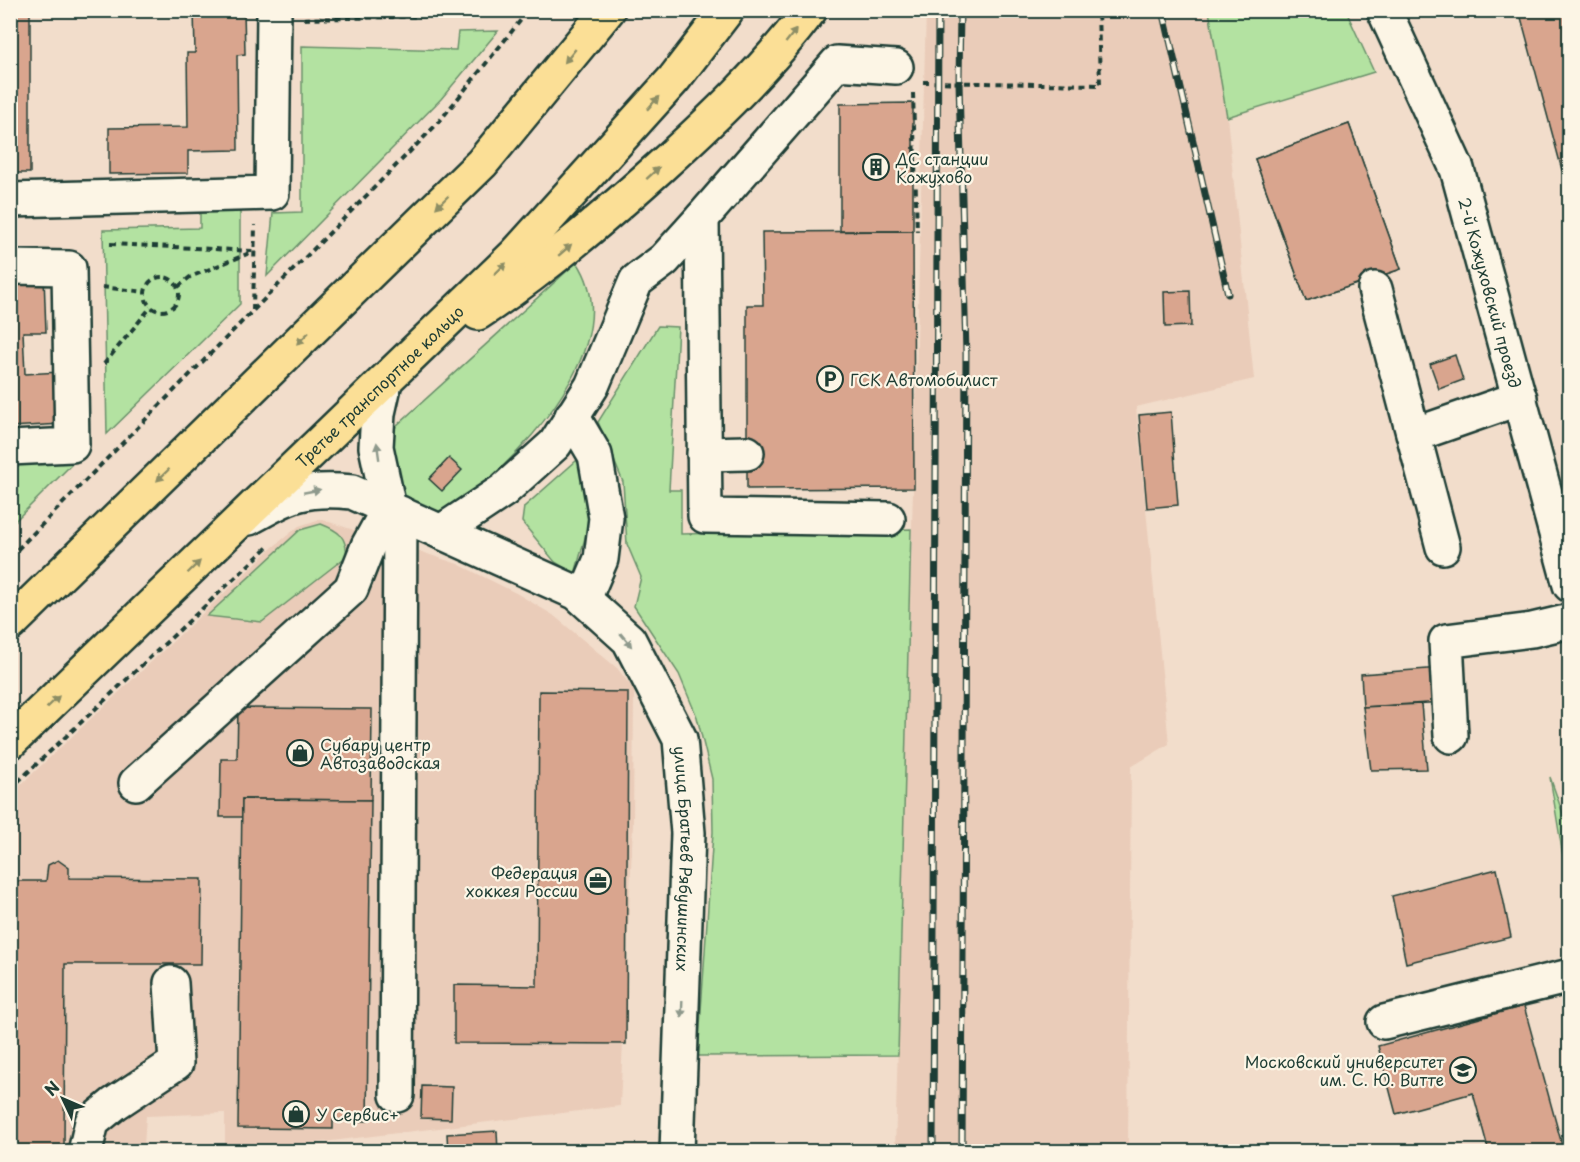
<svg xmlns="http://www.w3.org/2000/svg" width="1580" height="1162" font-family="'Playpen Sans',sans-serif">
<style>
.built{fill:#eaccb9}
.green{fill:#b3e2a1;stroke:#69906a;stroke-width:1.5}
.building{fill:#d9a58e;stroke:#1f3d34;stroke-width:1.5}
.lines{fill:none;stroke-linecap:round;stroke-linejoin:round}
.minor-casing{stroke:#1f3d34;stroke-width:38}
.major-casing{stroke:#1f3d34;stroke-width:38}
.path{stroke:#1f3d34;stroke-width:4;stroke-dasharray:6 4.5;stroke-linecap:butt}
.minor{stroke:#fcf5e5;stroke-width:33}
.major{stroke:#fbdf96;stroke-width:33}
.rail-casing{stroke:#1f3d34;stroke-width:7}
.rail{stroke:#fcf5e5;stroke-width:4.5;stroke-dasharray:14;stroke-linecap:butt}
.oneway{fill:#8d8e65}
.oneway2{fill:#8e998c}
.labels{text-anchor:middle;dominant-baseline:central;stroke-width:4.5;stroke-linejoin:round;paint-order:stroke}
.poi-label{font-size:16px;fill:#1f3d34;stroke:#fcf5e5;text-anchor:start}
.street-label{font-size:16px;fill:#1f3d34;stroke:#fcf5e5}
</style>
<rect width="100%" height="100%" fill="#f2ddcb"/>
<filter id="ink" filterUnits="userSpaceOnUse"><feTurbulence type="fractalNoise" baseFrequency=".0167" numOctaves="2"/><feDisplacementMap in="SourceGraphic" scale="12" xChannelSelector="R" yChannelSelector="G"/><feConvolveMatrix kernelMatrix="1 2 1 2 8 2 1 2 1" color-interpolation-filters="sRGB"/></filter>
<g filter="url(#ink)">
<g class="built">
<path d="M 926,11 L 1209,11 L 1227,117 L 1254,379 L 1136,407 L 1169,744 L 1131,767 L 1128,1151 L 895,1152 Z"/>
<path d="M 320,519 L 458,564 L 516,593 L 553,615 L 617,668 L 634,690 L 633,825 L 620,1106 L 240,1152 L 225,1151 L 225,1113 L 146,1116 L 144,1146 L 101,1145 L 100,1152 L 11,1152 L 11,794 L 273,547 L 299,526 Z"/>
</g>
<g class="green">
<path d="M 1209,11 L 1346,11 L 1374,72 L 1227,117 Z"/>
<path d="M 498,31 L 441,99 L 267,276 L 273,213 L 302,212 L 302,46 L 456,50 L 458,32 Z"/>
<path d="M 200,208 L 240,208 L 240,304 L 107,434 L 103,230 L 200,228 Z"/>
<path d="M 577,262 C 625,334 542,432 490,478 C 476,491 461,509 441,512 C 434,513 426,511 418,511 C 389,479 381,469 396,426 Z"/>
<path d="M 658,326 L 678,327 L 669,490 L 681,490 L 681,534 L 911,529 L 898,1055 L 698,1056 L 713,832 L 712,779 L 697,717 L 679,674 L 634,606 L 641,577 L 627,544 L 623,482 L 598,422 Z"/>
<path d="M 576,461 L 583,466 L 590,520 L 575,574 L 555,562 L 522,522 L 524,507 Z"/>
<path d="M 73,463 L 11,525 L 11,464 Z"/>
<path d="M 321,524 C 339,531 346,536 347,556 L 262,622 L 207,616 L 300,530 Z"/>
<path d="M 1550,777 L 1569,831 L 1569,893 Z"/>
</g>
<g class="building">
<rect x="10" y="10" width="20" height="163"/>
<path d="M 194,10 L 244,10 L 245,54 L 237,55 L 238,150 L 188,151 L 188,173 L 109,174 L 109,128 L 188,127 L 187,53 L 195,53 Z"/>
<path d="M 1519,10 L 1570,10 L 1570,168 L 1562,170 Z"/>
<path d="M 913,103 L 913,231 L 840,231 L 840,104 Z"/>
<path d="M 1349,124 L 1401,269 L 1306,301 L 1255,159 Z"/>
<path d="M 1349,124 L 1401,269 L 1306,301 L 1255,159 Z"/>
<path d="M 913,231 L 914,488 L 747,489 L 747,305 L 763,305 L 762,232 Z"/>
<path d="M 44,277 L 46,332 L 23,332 L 25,374 L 60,372 L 62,424 L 10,427 L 10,278 Z"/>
<path d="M 1190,291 L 1191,326 L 1165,327 L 1164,292 Z"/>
<path d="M 1455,355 L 1463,380 L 1439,389 L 1430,364 Z"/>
<path d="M 1171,412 L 1178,505 L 1147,508 L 1139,415 Z"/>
<path d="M 449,458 L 462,470 L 442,491 L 429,479 Z"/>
<path d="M 1441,668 L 1444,702 L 1363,707 L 1361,674 Z"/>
<path d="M 539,691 L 628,692 L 626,1044 L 454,1043 L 454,985 L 537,986 Z"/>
<path d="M 1421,704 L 1427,769 L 1371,770 L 1363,707 Z"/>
<path d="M 238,708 L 372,709 L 371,800 L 242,799 L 242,817 L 220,817 L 221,759 L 237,759 Z"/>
<path d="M 242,799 L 371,800 L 367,1121 L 333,1120 L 333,1129 L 238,1128 Z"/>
<path d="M 58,860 L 69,868 L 69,878 L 202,879 L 201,964 L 65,964 L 64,1149 L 10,1149 L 10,881 L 46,881 L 48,865 Z"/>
<path d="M 1497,869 L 1511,937 L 1406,963 L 1392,896 Z"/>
<path d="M 1524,1006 L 1564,1152 L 1489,1152 L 1473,1093 L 1396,1114 L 1378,1046 Z"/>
<path d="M 422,1086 L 452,1087 L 451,1119 L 421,1118 Z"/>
<path d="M 497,1131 L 498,1152 L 448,1152 L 447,1134 Z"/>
</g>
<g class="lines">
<defs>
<g id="minor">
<path id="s1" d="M 1384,10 L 1457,169 L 1570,585"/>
<path d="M 10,200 L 272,193 L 274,10"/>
<path d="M 702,218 L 705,516 L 888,519"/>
<path d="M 10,267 L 69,268 L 72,445 L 10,448"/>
<path d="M 1375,289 L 1443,547"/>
<path d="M 572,416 L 595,455 L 606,518 L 601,559 L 584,599"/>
<path d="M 1414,435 L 1520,398"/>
<path d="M 704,454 L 747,453"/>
<path id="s2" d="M 249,518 C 290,495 304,487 352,492 L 577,593 L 629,640 L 680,739 L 688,833 L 677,1152"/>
<path d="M 441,532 L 504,490 L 555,444 L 592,386 L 636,281 L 664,260 L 702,218 L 837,63 L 896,67"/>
<path d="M 1451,736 L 1446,641 L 1532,630 L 1570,621"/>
<path d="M 136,783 L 351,589 L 368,546 L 389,508 L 376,447 L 378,413 L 385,382"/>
<path d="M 1384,1022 L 1570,976"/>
<path d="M 397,1095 L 400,513"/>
<path d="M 85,1152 L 92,1122 L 114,1104 L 176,1063 L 171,983"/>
</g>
<g id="major">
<path d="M 478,313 C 543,270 601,220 659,168 C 713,119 766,69 810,10"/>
<path d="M 10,624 L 482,163 L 608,10"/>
<path id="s3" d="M 10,742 L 515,255 L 674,79 L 727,10"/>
</g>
</defs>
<use href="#minor" class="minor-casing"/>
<use href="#major" class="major-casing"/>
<g class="path">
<path d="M 304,19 L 525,14"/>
<path d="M 923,82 L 1100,85 L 1098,10"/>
<path d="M 913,93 L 917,232"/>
<path d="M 110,244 L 254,251"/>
<circle cx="162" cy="294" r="17"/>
<path d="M 102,287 L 145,292"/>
<path d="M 178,287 L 190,277 L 252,252"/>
<path d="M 253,310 L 255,225"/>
<path d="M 104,364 L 151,307"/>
<path d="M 10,557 L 438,123 L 529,10"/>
<path d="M 10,789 L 270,545"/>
</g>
<use href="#minor" class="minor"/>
<use href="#major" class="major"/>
<defs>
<g id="rail">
<path d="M 960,10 L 959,82 L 966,354 L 962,1152"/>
<path d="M 1163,10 L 1228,294"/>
<path d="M 933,1152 L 938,10"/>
</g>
</defs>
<use href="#rail" class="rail-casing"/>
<use href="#rail" class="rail"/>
</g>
<defs><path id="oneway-solid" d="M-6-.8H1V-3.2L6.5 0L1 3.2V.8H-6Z" transform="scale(1.5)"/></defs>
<g class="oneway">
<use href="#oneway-solid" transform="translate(791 36) rotate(-52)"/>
<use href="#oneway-solid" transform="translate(570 56) rotate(129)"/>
<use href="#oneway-solid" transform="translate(653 103) rotate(-48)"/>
<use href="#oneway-solid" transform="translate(653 173) rotate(-42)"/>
<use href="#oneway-solid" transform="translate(442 202) rotate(136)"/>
<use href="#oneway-solid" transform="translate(565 250) rotate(-41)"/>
<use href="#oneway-solid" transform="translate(500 269) rotate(-44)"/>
<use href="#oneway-solid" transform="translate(303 338) rotate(136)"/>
<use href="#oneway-solid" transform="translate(163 475) rotate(136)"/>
<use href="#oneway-solid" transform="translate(194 567) rotate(-44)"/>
<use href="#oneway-solid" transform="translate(53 702) rotate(-44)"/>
</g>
<g class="oneway2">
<use href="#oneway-solid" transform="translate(378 451) rotate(-98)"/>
<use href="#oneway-solid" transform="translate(312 491) rotate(-11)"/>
<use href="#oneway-solid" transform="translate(626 640) rotate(50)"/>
<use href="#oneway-solid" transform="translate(682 1009) rotate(92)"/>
</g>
</g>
<defs>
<symbol id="building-ring" viewBox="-11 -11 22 22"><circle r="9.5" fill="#fcf5e5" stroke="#1f3d34" stroke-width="1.5"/><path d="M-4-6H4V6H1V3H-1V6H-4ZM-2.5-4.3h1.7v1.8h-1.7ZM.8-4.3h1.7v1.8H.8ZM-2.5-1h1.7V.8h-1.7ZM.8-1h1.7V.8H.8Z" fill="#1f3d34"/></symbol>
<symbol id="parking-ring" viewBox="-11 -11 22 22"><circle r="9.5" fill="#fcf5e5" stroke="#1f3d34" stroke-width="1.5"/><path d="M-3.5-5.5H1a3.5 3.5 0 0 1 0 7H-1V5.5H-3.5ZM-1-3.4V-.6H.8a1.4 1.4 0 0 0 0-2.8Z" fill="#1f3d34"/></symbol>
<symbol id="shop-ring" viewBox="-11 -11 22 22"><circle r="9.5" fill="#fcf5e5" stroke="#1f3d34" stroke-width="1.5"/><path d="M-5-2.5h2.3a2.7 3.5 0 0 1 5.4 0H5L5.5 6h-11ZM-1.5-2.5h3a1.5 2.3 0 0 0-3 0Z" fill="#1f3d34"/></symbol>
<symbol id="office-ring" viewBox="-11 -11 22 22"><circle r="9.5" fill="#fcf5e5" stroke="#1f3d34" stroke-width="1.5"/><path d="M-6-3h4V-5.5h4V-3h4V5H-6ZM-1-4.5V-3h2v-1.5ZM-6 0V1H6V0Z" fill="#1f3d34"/></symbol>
<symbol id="university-ring" viewBox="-11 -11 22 22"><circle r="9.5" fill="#fcf5e5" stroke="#1f3d34" stroke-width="1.5"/><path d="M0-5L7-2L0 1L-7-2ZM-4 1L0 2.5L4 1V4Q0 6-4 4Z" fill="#1f3d34"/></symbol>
</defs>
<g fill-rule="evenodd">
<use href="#building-ring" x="861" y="152" width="30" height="30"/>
<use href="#parking-ring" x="815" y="364" width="30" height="30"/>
<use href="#shop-ring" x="285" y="738" width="30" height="30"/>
<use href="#office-ring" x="583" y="866" width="30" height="30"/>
<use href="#university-ring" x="1448" y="1055" width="30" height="30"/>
<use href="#shop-ring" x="281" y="1099" width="30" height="30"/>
</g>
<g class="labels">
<g class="poi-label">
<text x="896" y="158">ДС станции<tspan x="896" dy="18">Кожухово</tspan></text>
<text x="850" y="379">ГСК Автомобилист</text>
<text x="320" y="744">Субару центр<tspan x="320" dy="18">Автозаводская</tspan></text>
<text x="578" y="872" text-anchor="end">Федерация<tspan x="578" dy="18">хоккея России</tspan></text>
<text x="1444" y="1061" text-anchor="end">Московский университет<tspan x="1444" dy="18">им. С. Ю. Витте</tspan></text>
<text x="316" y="1114">У Сервис+</text>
</g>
<g class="street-label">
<text stroke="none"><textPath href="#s1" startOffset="303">2-й Кожуховский проезд</textPath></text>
<text stroke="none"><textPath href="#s3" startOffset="513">Третье транспортное кольцо</textPath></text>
<text stroke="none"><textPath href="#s2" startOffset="657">улица Братьев Рябушинских</textPath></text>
</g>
</g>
<rect width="1580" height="1162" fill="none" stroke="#fcf5e5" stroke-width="36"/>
<rect x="18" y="18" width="1544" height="1126" fill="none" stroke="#1f3d34" stroke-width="2" filter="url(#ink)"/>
<g transform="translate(63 1099) rotate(314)" stroke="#fcf5e5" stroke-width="4.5" paint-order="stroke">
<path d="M0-4.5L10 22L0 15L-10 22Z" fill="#1f3d34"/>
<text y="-9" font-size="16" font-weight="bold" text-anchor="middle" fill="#1f3d34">N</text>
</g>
</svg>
